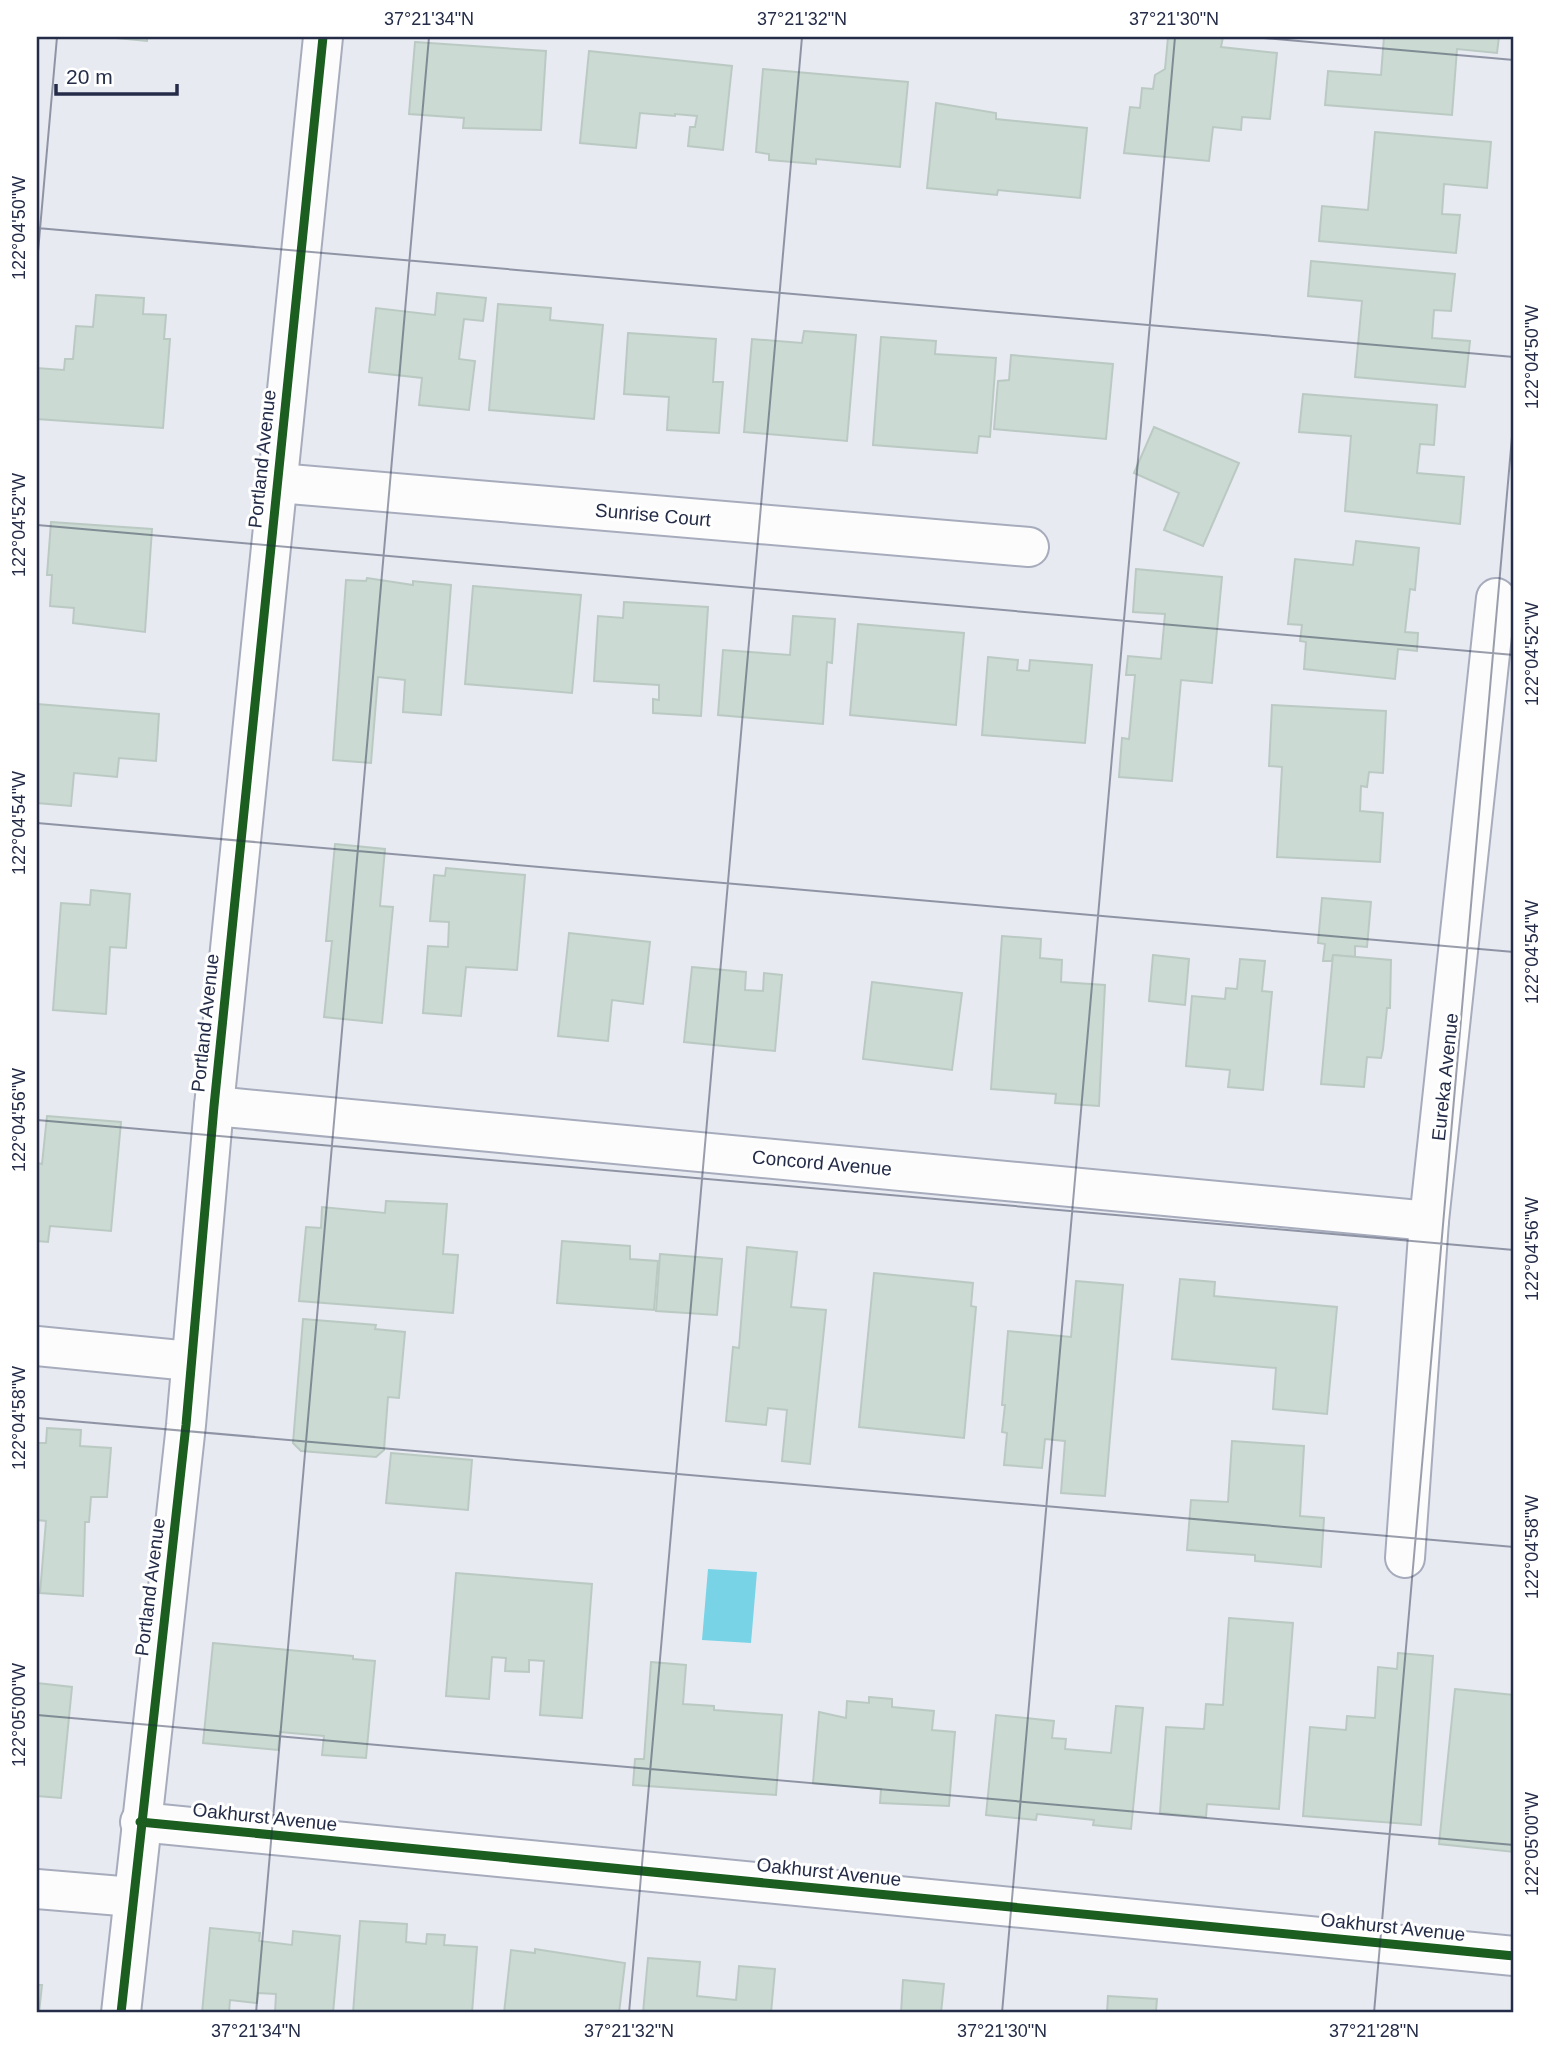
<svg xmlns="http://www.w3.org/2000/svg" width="1551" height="2050" font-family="Helvetica,sans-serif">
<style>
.water{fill:#77d3e5}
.building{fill:#cbdad3;stroke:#bacac3;stroke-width:2}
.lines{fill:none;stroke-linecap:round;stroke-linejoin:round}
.minor-casing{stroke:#a7acbc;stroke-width:42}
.minor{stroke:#fcfcfd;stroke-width:38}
.cycleway-casing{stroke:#fff;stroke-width:13}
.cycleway{stroke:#1b5e20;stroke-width:9}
.ticks{fill:none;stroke:#242c48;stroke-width:2;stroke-opacity:0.45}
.labels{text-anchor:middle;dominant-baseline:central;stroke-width:6;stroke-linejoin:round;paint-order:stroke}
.street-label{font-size:19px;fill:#242c48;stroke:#fff}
.neatline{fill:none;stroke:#242c48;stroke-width:2.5}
.ticks-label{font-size:18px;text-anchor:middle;fill:#242c48}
</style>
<rect width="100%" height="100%" fill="#e8eaf2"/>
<path class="water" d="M 708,1569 L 757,1572 L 751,1643 L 702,1640 Z"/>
<g class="building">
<path d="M 105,37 L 147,37 L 147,41 Z"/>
<path d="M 1168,37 L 1223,37 L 1221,47 L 1277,53 L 1270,119 L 1242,117 L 1241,130 L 1213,127 L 1209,161 L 1124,153 L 1130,107 L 1140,108 L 1142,88 L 1153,89 L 1155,75 L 1165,69 Z"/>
<path d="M 1384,37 L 1499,37 L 1497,53 L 1457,49 L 1452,115 L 1325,105 L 1328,71 L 1381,75 Z"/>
<path d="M 415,42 L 546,51 L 541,130 L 463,128 L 464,118 L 409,114 Z"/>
<path d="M 589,51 L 732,66 L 723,150 L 688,146 L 690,127 L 695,127 L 697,116 L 675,114 L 675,116 L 640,113 L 636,148 L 580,143 Z"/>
<path d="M 763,69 L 908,82 L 900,167 L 816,159 L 816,164 L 769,160 L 769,154 L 756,152 Z"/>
<path d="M 936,103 L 996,113 L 996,119 L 1087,128 L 1080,198 L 998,190 L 997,195 L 927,188 Z"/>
<path d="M 1375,132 L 1491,142 L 1487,188 L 1444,184 L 1442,214 L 1460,215 L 1456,253 L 1319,241 L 1322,206 L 1368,210 Z"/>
<path d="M 1311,261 L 1455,274 L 1451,311 L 1434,310 L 1432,338 L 1470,341 L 1465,387 L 1355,377 L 1362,301 L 1308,296 Z"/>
<path d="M 437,293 L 486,298 L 483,321 L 464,319 L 459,359 L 475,361 L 469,410 L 419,405 L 422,378 L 369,372 L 376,308 L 435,315 Z"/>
<path d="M 96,295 L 144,298 L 143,314 L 166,315 L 164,339 L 170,339 L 163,428 L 37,419 L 37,368 L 64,370 L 65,359 L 73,359 L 76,326 L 93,327 Z"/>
<path d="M 498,304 L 551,308 L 550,320 L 603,325 L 594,419 L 489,410 Z"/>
<path d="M 804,331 L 856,335 L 847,441 L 744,432 L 752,339 L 802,343 Z"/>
<path d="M 628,333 L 716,339 L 713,382 L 723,382 L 719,433 L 667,430 L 669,397 L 624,394 Z"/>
<path d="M 881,337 L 936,341 L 935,354 L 996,358 L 990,437 L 979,436 L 977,453 L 873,445 Z"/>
<path d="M 1011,355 L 1113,364 L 1106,439 L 994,429 L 998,381 L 1009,380 Z"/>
<path d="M 1303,394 L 1437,405 L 1434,445 L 1420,444 L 1417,473 L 1464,477 L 1460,524 L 1345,511 L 1351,436 L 1299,432 Z"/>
<path d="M 1154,427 L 1239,463 L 1203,546 L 1164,530 L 1179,493 L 1134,473 Z"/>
<path d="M 51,522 L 152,529 L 145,632 L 73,623 L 74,608 L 50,606 L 52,575 L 47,575 Z"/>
<path d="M 1356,541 L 1419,548 L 1415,590 L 1410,589 L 1405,632 L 1418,633 L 1417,651 L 1398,649 L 1395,679 L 1304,669 L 1306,642 L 1300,641 L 1302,625 L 1288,624 L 1295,559 L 1353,565 Z"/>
<path d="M 1136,569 L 1222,577 L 1212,683 L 1181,680 L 1172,781 L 1119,777 L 1122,738 L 1129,739 L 1135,675 L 1126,675 L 1128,656 L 1161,659 L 1165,614 L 1133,612 Z"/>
<path d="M 367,578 L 413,585 L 413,581 L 451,585 L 441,715 L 403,712 L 405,680 L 378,677 L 371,763 L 333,760 L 346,580 L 366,581 Z"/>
<path d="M 473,586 L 581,595 L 572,693 L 465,684 Z"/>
<path d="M 624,602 L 708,607 L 701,716 L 653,713 L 653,699 L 659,700 L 659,685 L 594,681 L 598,616 L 623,618 Z"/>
<path d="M 793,616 L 835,619 L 832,663 L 827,662 L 823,724 L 718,715 L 723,650 L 790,655 Z"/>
<path d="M 858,624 L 964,633 L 956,725 L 850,715 Z"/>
<path d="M 988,657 L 1018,660 L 1017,670 L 1029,671 L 1030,660 L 1092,665 L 1085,743 L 982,735 Z"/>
<path d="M 37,704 L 159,714 L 156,761 L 119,758 L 117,777 L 74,773 L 71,806 L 37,803 Z"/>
<path d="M 1272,705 L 1386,711 L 1383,773 L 1369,772 L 1367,787 L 1361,786 L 1360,811 L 1383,813 L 1380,862 L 1277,857 L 1282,767 L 1269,766 Z"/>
<path d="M 335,844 L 385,849 L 380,906 L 393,907 L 382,1023 L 324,1017 L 332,941 L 326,941 Z"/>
<path d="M 446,868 L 525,875 L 517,970 L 466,967 L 461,1016 L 423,1013 L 428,946 L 448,947 L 449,922 L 430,921 L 434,875 L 445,876 Z"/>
<path d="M 91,890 L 130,894 L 126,948 L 110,947 L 106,1014 L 53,1010 L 61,903 L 90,905 Z"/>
<path d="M 1322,898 L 1371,902 L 1367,947 L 1355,946 L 1355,957 L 1333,955 L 1332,961 L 1323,961 L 1325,944 L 1318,943 Z"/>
<path d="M 569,933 L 650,942 L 643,1004 L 612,1000 L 608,1041 L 558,1036 Z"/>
<path d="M 1002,936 L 1041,939 L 1040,958 L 1062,960 L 1061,982 L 1105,985 L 1099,1106 L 1055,1103 L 1056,1094 L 991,1089 Z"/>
<path d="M 1153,955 L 1189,959 L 1185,1005 L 1149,1001 Z"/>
<path d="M 1333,955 L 1391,960 L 1390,1008 L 1387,1008 L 1383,1049 L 1381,1058 L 1367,1057 L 1364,1087 L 1321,1084 Z"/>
<path d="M 1240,959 L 1265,961 L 1262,991 L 1272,992 L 1263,1090 L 1228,1087 L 1230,1070 L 1186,1066 L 1192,996 L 1225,999 L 1226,988 L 1237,989 Z"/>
<path d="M 692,967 L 746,972 L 745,990 L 763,991 L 764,973 L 782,975 L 775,1051 L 684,1042 Z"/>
<path d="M 872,982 L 962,993 L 952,1070 L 863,1059 Z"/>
<path d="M 47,1116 L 121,1122 L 111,1231 L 50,1226 L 48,1242 L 37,1241 L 37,1163 L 42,1164 Z"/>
<path d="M 386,1201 L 447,1204 L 443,1254 L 458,1255 L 453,1313 L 299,1301 L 306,1227 L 321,1228 L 322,1207 L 385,1213 Z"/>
<path d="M 562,1241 L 630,1246 L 630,1259 L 658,1261 L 654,1310 L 557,1303 Z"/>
<path d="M 747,1247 L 797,1252 L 791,1307 L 826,1310 L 810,1464 L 782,1461 L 787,1410 L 768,1408 L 766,1425 L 726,1421 L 733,1347 L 739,1348 Z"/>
<path d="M 660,1254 L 722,1259 L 717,1315 L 656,1311 Z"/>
<path d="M 874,1273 L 973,1283 L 971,1306 L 976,1307 L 964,1438 L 859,1427 Z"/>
<path d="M 1180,1279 L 1215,1282 L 1214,1296 L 1337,1307 L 1327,1414 L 1273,1409 L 1276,1368 L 1172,1359 Z"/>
<path d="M 1076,1281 L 1123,1285 L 1105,1496 L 1061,1493 L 1065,1441 L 1045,1439 L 1042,1468 L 1004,1465 L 1007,1433 L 1002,1432 L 1005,1405 L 1002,1405 L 1008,1331 L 1071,1337 Z"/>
<path d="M 303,1319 L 376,1325 L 375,1329 L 405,1332 L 399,1398 L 388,1397 L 384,1450 L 376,1457 L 301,1451 L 293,1443 Z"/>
<path d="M 47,1428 L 81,1430 L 80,1446 L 111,1448 L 107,1497 L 91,1497 L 89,1522 L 85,1522 L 83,1596 L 40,1593 L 46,1521 L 37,1520 L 37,1443 L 46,1443 Z"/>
<path d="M 1232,1441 L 1304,1446 L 1300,1516 L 1324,1518 L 1321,1567 L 1255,1561 L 1255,1555 L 1187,1550 L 1191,1500 L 1228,1502 Z"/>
<path d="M 391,1453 L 472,1460 L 468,1510 L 386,1503 Z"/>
<path d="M 456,1573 L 592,1584 L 582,1718 L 540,1715 L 544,1661 L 529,1660 L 529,1672 L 505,1671 L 506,1658 L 492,1657 L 489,1699 L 446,1696 Z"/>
<path d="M 1229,1618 L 1293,1623 L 1279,1809 L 1207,1804 L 1206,1817 L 1160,1813 L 1166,1727 L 1204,1729 L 1206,1704 L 1223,1705 Z"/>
<path d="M 213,1643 L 353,1656 L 353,1659 L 375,1661 L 366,1758 L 322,1755 L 324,1736 L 280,1732 L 278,1750 L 203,1743 Z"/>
<path d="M 1398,1653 L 1433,1656 L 1421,1825 L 1303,1816 L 1310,1727 L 1346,1730 L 1347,1716 L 1375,1718 L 1378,1667 L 1397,1669 Z"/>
<path d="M 651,1662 L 686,1665 L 683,1704 L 714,1706 L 714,1710 L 782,1715 L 776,1795 L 633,1785 L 635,1759 L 644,1759 Z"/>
<path d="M 37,1683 L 72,1687 L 61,1798 L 37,1796 Z"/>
<path d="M 1455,1689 L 1514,1695 L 1514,1852 L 1439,1844 Z"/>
<path d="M 869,1697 L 892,1699 L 892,1707 L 934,1711 L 932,1730 L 955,1732 L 949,1806 L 880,1803 L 881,1789 L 813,1783 L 819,1712 L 846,1718 L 847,1701 L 869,1703 Z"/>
<path d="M 1116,1706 L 1143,1708 L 1131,1829 L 1093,1825 L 1094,1820 L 1037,1814 L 1036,1820 L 986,1815 L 996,1715 L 1054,1721 L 1052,1738 L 1066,1739 L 1065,1749 L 1111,1753 Z"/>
<path d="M 360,1921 L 407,1924 L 406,1942 L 426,1944 L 427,1934 L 445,1935 L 444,1945 L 477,1947 L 472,2013 L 353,2013 Z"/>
<path d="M 210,1928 L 260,1933 L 259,1941 L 292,1945 L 293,1931 L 340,1936 L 333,2013 L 275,2013 L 276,1994 L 258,1993 L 257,2003 L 230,2000 L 229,2013 L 202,2013 Z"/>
<path d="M 535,1949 L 625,1963 L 619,2013 L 504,2013 L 511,1950 L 535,1953 Z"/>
<path d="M 648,1958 L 700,1962 L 697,1996 L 736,2000 L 739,1966 L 775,1969 L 771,2013 L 643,2013 Z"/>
<path d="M 903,1980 L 944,1984 L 941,2013 L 901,2013 Z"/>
<path d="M 37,1985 L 42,1985 L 39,2013 L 37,2013 Z"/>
<path d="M 1108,1996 L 1157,1999 L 1156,2011 L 1203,2013 L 1107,2013 Z"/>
</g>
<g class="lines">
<defs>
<g id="minor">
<path d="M 278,483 L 1029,547"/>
<path d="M 214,1106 L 1429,1221"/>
<path d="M 37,1346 L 190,1361"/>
<path d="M 1405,1558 L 1429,1221 L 1496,598"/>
<path d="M 140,1822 L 1514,1956"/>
<path d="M 37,1889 L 133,1897"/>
<path d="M 121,2013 L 186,1425 L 214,1106 L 323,37"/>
</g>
</defs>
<use href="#minor" class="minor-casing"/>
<use href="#minor" class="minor"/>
<defs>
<g id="cycleway">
<path d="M 140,1822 L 1514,1956"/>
<path d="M 121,2013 L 186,1425 L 214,1106 L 323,37"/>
</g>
</defs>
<use href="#cycleway" class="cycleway-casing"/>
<use href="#cycleway" class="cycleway"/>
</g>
<path class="ticks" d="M 1253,37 L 1514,60M 37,228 L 1514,357M 37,263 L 57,37M 37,525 L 1514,655M 37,823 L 1514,952M 37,1120 L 1514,1250M 37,1418 L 1514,1547M 37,1715 L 1514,1845M 37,2013 L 42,2013M 256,2013 L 429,37M 629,2013 L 802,37M 1002,2013 L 1175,37M 1374,2013 L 1514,414"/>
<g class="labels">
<g class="street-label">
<text transform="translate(262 459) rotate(-84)">Portland Avenue</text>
<text transform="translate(653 515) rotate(5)">Sunrise Court</text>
<text transform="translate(205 1023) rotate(-84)">Portland Avenue</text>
<text transform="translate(1445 1077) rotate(-84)">Eureka Avenue</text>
<text transform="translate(822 1163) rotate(5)">Concord Avenue</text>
<text transform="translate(150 1587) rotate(-83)">Portland Avenue</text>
<text transform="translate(265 1817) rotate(6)">Oakhurst Avenue</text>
<text transform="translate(829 1872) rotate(6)">Oakhurst Avenue</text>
<text transform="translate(1393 1927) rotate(6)">Oakhurst Avenue</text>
</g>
</g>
<rect width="1551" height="2050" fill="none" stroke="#ffffff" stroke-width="77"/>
<path d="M56 84v10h121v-10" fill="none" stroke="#242c48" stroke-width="3.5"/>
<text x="66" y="84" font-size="21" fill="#242c48" stroke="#ffffff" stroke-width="5" paint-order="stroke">20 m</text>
<rect x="38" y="38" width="1474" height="1973" class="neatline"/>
<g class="ticks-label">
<text x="429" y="25">37°21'34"N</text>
<text x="802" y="25">37°21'32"N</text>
<text x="1174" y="25">37°21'30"N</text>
<text transform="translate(19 228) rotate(-90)" y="6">122°04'50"W</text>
<text transform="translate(1532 357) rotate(-90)" y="6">122°04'50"W</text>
<text transform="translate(19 525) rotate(-90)" y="6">122°04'52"W</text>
<text transform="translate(1532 654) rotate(-90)" y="6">122°04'52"W</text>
<text transform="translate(19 823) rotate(-90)" y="6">122°04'54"W</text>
<text transform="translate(1532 952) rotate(-90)" y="6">122°04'54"W</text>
<text transform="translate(19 1120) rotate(-90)" y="6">122°04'56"W</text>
<text transform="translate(1532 1249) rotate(-90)" y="6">122°04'56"W</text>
<text transform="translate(19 1418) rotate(-90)" y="6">122°04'58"W</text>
<text transform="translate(1532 1547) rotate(-90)" y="6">122°04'58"W</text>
<text transform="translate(19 1715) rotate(-90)" y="6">122°05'00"W</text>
<text transform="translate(1532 1844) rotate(-90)" y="6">122°05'00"W</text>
<text x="256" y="2037">37°21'34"N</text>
<text x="629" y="2037">37°21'32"N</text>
<text x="1002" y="2037">37°21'30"N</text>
<text x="1374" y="2037">37°21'28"N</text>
</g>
</svg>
